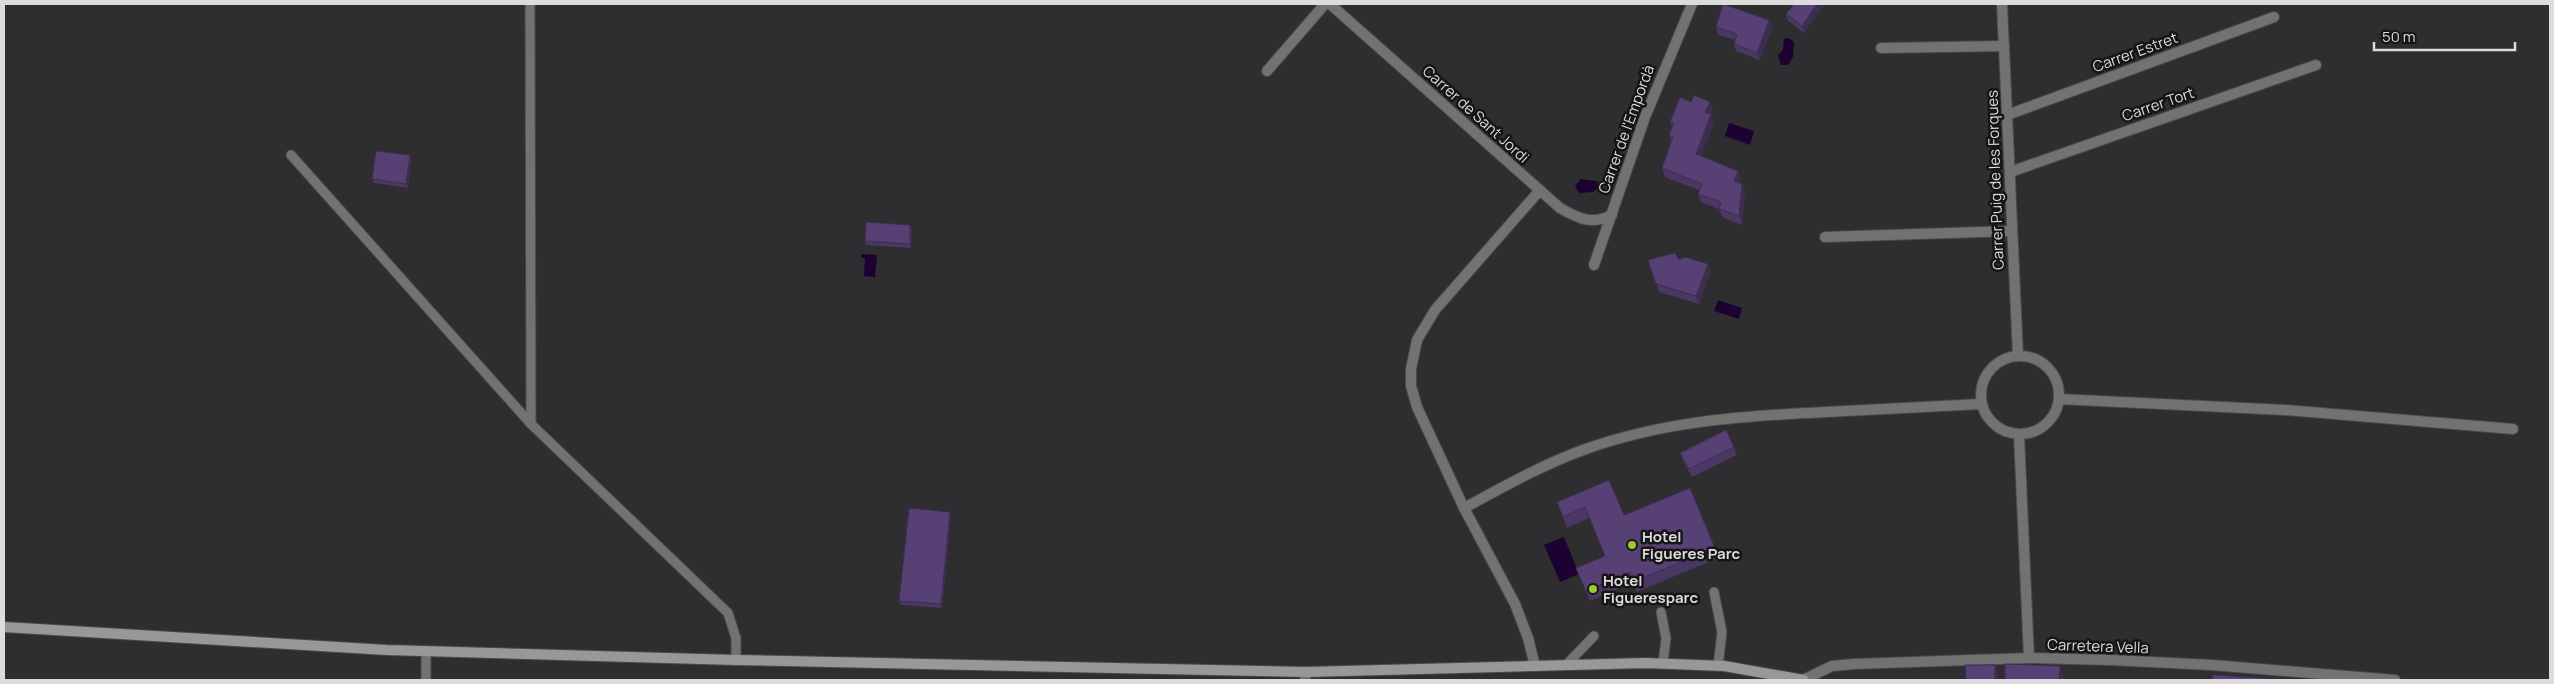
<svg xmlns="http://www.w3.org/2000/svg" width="2554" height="684" font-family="Manrope,sans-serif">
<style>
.water{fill:#1b0231}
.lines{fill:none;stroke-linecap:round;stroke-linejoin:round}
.lane-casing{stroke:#4a494b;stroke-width:11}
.street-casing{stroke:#4a494b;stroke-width:12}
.secondary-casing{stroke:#4a494b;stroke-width:12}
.lane{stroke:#727271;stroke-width:9}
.street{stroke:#727271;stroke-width:10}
.secondary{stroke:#989997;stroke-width:10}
.wall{fill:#4b3764}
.shaded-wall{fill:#3d2d51}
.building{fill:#574074;stroke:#3d2d51}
.poi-dot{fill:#9eca2f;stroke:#161516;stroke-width:2}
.labels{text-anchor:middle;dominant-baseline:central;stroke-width:5;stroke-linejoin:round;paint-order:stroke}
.street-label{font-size:15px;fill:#dcdcdd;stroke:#161516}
.poi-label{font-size:15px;font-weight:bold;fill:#dcdcdd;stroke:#161516;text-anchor:start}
</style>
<rect width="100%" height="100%" fill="#2e2d2f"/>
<g class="water">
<path d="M 1789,38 L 1794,42 L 1793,57 L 1788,65 L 1781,65 L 1778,55 L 1783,50 L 1784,39 Z"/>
<path d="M 1729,123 L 1754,131 L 1750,145 L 1725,136 Z"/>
<path d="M 1581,179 L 1597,181 L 1598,188 L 1593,192 L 1579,193 L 1575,186 Z"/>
<path d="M 862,254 L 877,255 L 875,277 L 864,276 L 865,259 L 861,257 Z"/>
<path d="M 1718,300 L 1742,308 L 1739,319 L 1714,311 Z"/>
<path d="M 1564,537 L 1579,574 L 1560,582 L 1544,545 Z"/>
</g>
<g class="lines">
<defs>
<g id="lane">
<path d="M 530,4 L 531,424"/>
<path d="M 291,155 L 531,424 L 728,613 L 736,638 L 736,660"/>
<path d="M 1714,592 L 1722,632 L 1718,666"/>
<path d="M 1661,612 L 1666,638 L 1663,663"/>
<path d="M 426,652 L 426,680"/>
<path d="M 1566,665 L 1594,636"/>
</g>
<g id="street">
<path d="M 1330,4 L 1560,208 C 1579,219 1592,225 1612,215"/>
<path d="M 2002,4 L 2018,356"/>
<path d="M 1881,48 L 2004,46"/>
<path d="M 1267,71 L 1325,4"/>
<path d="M 2007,115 L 2274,17"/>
<path d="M 2010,172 L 2316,65"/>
<path d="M 1825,237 L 2012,231"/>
<path d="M 1594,265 L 1645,117 L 1692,4"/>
<circle cx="2020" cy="395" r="39"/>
<path d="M 2059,399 L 2285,410 L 2513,429"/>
<path d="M 2019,435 L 2029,658"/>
<path d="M 1464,508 C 1503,487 1542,465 1583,450 C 1663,421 1742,416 1826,412 C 1878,409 1929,407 1981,404"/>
<path d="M 1535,666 L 1528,638 L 1515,604 L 1464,508 L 1417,407 L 1411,386 L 1411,369 L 1417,340 L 1435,310 L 1540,190"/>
<path d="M 1305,680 L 1306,672"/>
<path d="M 1803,680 L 1832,666 L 1854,664 L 2029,658 L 2110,660 L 2212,665 L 2395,680"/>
</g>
<path id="secondary" d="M 4,627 L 387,650 L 736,660 L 1306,672 L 1645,663 L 1724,666 L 1804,680"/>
</defs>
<use href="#lane" class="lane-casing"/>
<use href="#street" class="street-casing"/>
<use href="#secondary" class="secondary-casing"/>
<use href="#lane" class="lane"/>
<use href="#street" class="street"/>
<use href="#secondary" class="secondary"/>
</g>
<g class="wall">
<path d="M 1794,4 L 1824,4 L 1804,33 L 1788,21 L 1786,14 Z"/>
<path d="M 1769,20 L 1772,28 L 1760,60 L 1736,51 L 1734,44 L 1735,40 L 1718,35 L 1716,27 Z"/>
<path d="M 1713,110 L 1711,114 L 1714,122 L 1701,156 L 1738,171 L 1740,179 L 1739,183 L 1742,184 L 1745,192 L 1742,225 L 1722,217 L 1719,209 L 1701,202 L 1698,194 L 1699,190 L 1665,177 L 1662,168 L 1671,141 L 1669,135 L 1672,127 L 1670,122 Z"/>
<path d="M 410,155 L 411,160 L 408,188 L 374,183 L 372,179 Z"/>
<path d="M 912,229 L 911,248 L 866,245 L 865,241 Z"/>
<path d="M 1648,260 L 1679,260 L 1708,264 L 1710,272 L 1699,304 L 1659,292 Z"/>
<path d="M 1734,447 L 1737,455 L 1692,477 L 1683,461 L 1680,453 Z"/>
<path d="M 1557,502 L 1624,515 L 1715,548 L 1718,558 L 1637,592 L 1633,583 L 1590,601 L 1576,568 L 1605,556 L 1589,518 L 1567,528 Z"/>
<path d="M 950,512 L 951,516 L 942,608 L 901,605 L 899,601 Z"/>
</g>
<g class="shaded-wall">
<path d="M 1817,4 L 1824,4 L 1804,33 L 1802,26 Z"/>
<path d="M 1769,20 L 1772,28 L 1760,60 L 1757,53 Z"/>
<path d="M 1710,102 L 1713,110 L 1708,120 L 1705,112 Z"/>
<path d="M 1711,114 L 1714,122 L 1699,162 L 1696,154 Z"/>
<path d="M 410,155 L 411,160 L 408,188 L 406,184 Z"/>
<path d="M 1738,171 L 1740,179 L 1737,189 L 1734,181 Z"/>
<path d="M 1742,184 L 1745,192 L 1742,225 L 1739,216 Z"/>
<path d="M 910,225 L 912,229 L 911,248 L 910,244 Z"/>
<path d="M 1708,264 L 1710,272 L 1699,304 L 1696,296 Z"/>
<path d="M 950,512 L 951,516 L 942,608 L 941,604 Z"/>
<path d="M 1995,665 L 1998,674 L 1998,680 L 1995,680 Z"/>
<path d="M 2060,666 L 2064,677 L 2064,680 L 2059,680 Z"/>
</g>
<g class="building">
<path d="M 1723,4 L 1769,20 L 1757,53 L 1734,44 L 1737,34 L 1716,27 Z"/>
<path d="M 1794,4 L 1817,4 L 1802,26 L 1786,14 Z"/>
<path d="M 1694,95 L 1710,102 L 1705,112 L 1711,114 L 1696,154 L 1738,171 L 1734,181 L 1742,184 L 1739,216 L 1719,209 L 1721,202 L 1698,194 L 1702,184 L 1662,168 L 1673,137 L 1669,135 L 1674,123 L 1670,122 L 1680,97 L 1691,102 Z"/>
<path d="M 376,151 L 410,155 L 406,184 L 372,179 Z"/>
<path d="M 866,222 L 910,225 L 910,244 L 865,241 Z"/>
<path d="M 1675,253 L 1679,260 L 1685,257 L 1708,264 L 1696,296 L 1656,284 L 1648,260 Z"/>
<path d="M 1726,430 L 1734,447 L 1689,469 L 1680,453 Z"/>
<path d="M 1609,480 L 1624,515 L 1690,488 L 1715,548 L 1633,582 L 1630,572 L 1586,591 L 1576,568 L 1605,556 L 1585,507 L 1563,517 L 1557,502 Z"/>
<path d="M 909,508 L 950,512 L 941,604 L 899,601 Z"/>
<path d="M 2005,664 L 2060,666 L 2059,680 L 2005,680 Z"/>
<path d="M 1965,665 L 1995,665 L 1995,680 L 1966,680 Z"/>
<path d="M 2213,675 L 2277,679 L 2276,680 L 2212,680 Z"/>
</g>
<g class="poi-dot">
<circle cx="1632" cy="545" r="5"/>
<circle cx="1593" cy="589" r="5"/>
</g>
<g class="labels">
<g class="street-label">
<text transform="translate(2135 52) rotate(-20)">Carrer Estret</text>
<text transform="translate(2158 104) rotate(-19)">Carrer Tort</text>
<text transform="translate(1476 114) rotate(42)">Carrer de Sant Jordi</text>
<text transform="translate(1626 129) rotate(-70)">Carrer de l'Empordà</text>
<text transform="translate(1995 180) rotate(-92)">Carrer Puig de les Forques</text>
<text transform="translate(2098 646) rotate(2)">Carretera Vella</text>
</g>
<g class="poi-label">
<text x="1642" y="536">Hotel<tspan x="1642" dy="17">Figueres Parc</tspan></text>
<text x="1603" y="580">Hotel<tspan x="1603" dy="17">Figueresparc</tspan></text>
</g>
</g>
<rect width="2554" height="684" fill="none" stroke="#dcdcdd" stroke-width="10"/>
<path d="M2374 42v8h141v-8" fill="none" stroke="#dcdcdd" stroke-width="2.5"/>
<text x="2382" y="42" font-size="15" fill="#dcdcdd" stroke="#161516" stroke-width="4" paint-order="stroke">50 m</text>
</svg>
